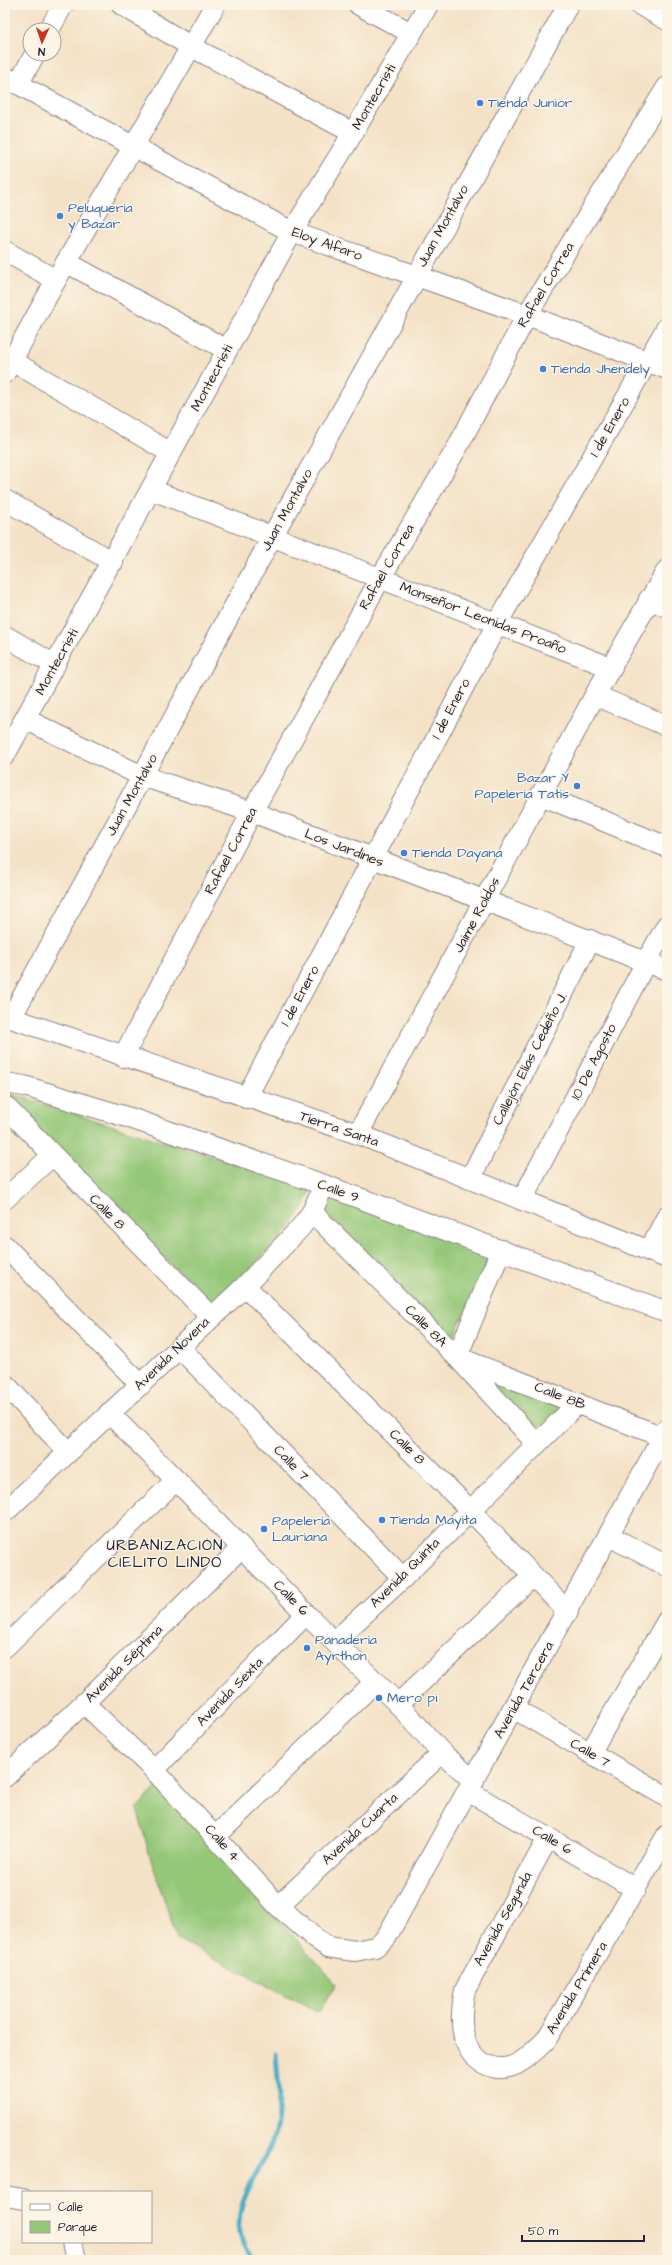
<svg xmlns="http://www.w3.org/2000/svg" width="672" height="2265" font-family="'Architects Daughter',sans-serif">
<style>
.green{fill:#94c778;stroke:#5b745a}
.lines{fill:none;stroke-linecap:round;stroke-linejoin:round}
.stream{stroke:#47afc6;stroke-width:5}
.minor-casing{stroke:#8b8281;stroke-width:22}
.minor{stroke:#fff;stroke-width:20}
.shop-dot{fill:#3f7fe0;stroke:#fcf5e5;stroke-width:1.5}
.labels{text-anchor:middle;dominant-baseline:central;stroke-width:3;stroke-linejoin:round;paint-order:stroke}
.street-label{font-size:14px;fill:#22223b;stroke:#fcf5e5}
.shop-label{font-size:14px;fill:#366cbe;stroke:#fcf5e5;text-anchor:start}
.neighbourhood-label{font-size:15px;letter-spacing:1px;fill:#22223b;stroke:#fcf5e5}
</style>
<rect width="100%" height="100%" fill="#fcf5e5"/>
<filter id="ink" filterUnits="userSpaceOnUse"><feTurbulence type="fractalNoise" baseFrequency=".025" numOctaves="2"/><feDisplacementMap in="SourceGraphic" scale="8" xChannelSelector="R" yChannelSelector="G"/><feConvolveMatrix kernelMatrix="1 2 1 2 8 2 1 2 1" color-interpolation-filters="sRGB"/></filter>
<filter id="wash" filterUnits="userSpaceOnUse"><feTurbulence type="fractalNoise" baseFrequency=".012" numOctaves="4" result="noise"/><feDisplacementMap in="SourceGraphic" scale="16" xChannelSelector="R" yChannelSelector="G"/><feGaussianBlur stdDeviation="0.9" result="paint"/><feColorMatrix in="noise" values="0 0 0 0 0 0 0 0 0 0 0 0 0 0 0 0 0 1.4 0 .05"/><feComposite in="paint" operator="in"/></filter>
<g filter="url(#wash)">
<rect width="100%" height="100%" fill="#f4e2c7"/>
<g class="green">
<path d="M 5,1092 L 312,1188 L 302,1210 L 287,1231 L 214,1305 L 172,1266 L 5,1096 Z"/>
<path d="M 332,1198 L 490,1255 L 452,1340 L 321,1216 Z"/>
<path d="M 485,1375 L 563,1406 L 537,1432 Z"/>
<path d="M 159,1785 L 336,1984 L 319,2012 L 177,1939 L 149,1853 L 137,1808 Z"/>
</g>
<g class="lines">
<path class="stream" d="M 253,2260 C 250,2254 244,2248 242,2241 C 229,2201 263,2172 274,2136 C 282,2110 278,2082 276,2054"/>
</g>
</g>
<g filter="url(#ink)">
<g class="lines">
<defs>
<g id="minor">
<path d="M 122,5 L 190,46 L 353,133"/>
<path d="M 359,5 L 411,33"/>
<path d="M 640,5 L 667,20"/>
<path d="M 49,30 L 63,5"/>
<path d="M 5,77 L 292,232 L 527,315 L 667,369"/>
<path d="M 18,84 L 35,54"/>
<path d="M 5,251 L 56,280"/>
<path d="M 66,262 L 227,350"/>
<path d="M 5,357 L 171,453"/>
<path d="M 5,373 L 56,280 L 215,5"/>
<path d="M 152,490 L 612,668"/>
<path d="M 5,500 L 113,562"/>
<path d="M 649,599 L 667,607"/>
<path d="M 5,636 L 55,665"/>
<path d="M 595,695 L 667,726"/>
<path d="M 25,719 L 142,776 L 252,812 L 667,970"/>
<path d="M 5,755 L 292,232 L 353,133 L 428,5"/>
<path d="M 541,795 L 667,847"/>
<path d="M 5,1016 L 358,1134 L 667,1258"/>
<path d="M 11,1018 L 273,535 L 568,5"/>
<path d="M 123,1057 L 252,812 L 380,579 L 458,446 L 527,315 L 667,87"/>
<path d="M 5,1083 L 24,1086 L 130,1118 L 324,1185 L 667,1312"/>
<path d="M 246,1098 L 498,622 L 667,327"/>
<path d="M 5,1106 L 211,1317"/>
<path d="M 358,1134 L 595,695 L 667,570"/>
<path d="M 470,1179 L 590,940"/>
<path d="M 5,1199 L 52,1156"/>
<path d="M 522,1200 L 647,960 L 667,925"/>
<path d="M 312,1212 L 457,1357 L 536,1443"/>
<path d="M 5,1246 L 141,1385"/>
<path d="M 501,1250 L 457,1357 L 663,1437"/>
<path d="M 649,1251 L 667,1216"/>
<path d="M 245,1286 L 469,1509 L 568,1612"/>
<path d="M 180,1348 L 403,1578"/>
<path d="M 5,1384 L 67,1451"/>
<path d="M 109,1413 L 176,1480 L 306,1614 L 398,1704 L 442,1753 L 474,1781"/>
<path d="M 5,1512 L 245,1286 L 301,1227 L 312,1212 L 324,1185"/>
<path d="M 609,1536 L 667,1566"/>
<path d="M 335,1641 L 403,1578 L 578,1403"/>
<path d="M 5,1647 L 176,1480"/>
<path d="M 84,1703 L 154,1770 L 278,1906 L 316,1939 L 328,1947 L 355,1951 L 375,1947 L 386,1938 L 667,1429"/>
<path d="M 398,1704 L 533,1576"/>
<path d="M 513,1708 L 667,1797"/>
<path d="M 590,1753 L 667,1621"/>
<path d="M 154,1770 L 306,1614"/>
<path d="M 5,1777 L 84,1703 L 241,1548"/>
<path d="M 468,1791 L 636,1889"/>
<path d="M 216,1836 L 375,1682"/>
<path d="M 548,1838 L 465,1990 C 460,2014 458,2049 483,2063 C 491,2067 499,2070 509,2067 C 524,2063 535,2050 546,2040 L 667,1835"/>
<path d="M 278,1906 L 442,1753"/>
<path d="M 5,2196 L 23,2199"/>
<path d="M 72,2242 L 76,2260"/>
</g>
</defs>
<use href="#minor" class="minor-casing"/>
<use href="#minor" class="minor"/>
</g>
</g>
<g class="shop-dot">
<circle cx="480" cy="103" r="4"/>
<circle cx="60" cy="216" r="4"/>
<circle cx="543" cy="369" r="4"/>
<circle cx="577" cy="786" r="4"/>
<circle cx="404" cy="853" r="4"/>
<circle cx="382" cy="1520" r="4"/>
<circle cx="264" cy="1529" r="4"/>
<circle cx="307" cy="1648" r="4"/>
<circle cx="379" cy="1698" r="4"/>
</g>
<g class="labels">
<g class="street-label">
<text transform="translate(374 97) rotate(-60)">Montecristi</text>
<text transform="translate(443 226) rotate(-61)">Juan Montalvo</text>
<text transform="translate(327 244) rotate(20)">Eloy Alfaro</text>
<text transform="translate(546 285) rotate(-59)">Rafael Correa</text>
<text transform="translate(212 378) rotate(-62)">Montecristi</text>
<text transform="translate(610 427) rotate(-60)">1 de Enero</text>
<text transform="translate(287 510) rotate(-61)">Juan Montalvo</text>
<text transform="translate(387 567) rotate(-60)">Rafael Correa</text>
<text transform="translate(483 618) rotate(21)">Monseñor Leonidas Proaño</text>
<text transform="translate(57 662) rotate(-61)">Montecristi</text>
<text transform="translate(451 709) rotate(-62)">1 de Enero</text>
<text transform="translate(132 795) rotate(-61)">Juan Montalvo</text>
<text transform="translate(344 848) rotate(21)">Los Jardines</text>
<text transform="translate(231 851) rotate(-62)">Rafael Correa</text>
<text transform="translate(477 915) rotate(-62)">Jaime Roldos</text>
<text transform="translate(300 996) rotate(-62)">1 de Enero</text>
<text transform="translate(530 1059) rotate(-63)">Callejón Elías Cedeño J.</text>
<text transform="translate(594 1062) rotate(-63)">10 De Agosto</text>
<text transform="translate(339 1129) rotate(19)">Tierra Santa</text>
<text transform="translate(338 1191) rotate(20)">Calle 9</text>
<text transform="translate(107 1212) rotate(45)">Calle 8</text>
<text transform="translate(426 1326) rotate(45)">Calle 8A</text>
<text transform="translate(172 1354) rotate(-44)">Avenida Novena</text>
<text transform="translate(560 1396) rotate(21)">Calle 8B</text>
<text transform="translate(407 1447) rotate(45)">Calle 8</text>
<text transform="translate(291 1463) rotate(46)">Calle 7</text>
<text transform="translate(405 1573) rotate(-45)">Avenida Quinta</text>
<text transform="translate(291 1598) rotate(45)">Calle 6</text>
<text transform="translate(124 1664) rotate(-45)">Avenida Séptima</text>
<text transform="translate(524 1690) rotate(-61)">Avenida Tercera</text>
<text transform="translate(230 1692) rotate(-46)">Avenida Sexta</text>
<text transform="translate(590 1753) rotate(30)">Calle 7</text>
<text transform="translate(360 1829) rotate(-43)">Avenida Cuarta</text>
<text transform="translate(552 1840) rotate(30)">Calle 6</text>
<text transform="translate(222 1843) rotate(48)">Calle 4</text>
<text transform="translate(503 1919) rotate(-61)">Avenida Segunda</text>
<text transform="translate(577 1988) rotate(-59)">Avenida Primera</text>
</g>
<g class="shop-label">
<text x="488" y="103">Tienda Junior</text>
<text x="68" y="208">Peluquería<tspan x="68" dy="16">y Bazar</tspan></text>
<text x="551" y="369">Tienda Jhendely</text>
<text x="569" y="778" text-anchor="end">Bazar Y<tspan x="569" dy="16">Papelería Tatis</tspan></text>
<text x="412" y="853">Tienda Dayana</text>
<text x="390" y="1520">Tienda Mayita</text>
<text x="272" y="1521">Papelería<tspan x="272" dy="16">Lauriana</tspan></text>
<text x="315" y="1640">Panadería<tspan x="315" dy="16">Ayrthon</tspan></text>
<text x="387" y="1698">Mero pi</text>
</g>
<g class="neighbourhood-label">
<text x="165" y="1545">URBANIZACIÓN<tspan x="165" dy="17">CIELITO LINDO</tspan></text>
</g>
</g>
<rect width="672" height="2265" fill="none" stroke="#fcf5e5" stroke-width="20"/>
<rect x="22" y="2191" width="130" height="52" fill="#fcf5e5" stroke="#a5a1a1"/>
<rect x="30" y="2204" width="20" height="6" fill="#ffffff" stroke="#a5a1a1"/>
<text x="58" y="2211" font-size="12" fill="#22223b">Calle</text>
<rect x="30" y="2221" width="20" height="12" fill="#94c778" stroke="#a5a1a1"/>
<text x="58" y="2231" font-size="12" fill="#22223b">Parque</text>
<g transform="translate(42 42) rotate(183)"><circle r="19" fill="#fcf5e5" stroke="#a5a1a1"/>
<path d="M0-3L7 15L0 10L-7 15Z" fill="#c8321e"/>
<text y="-6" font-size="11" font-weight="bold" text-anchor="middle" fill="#22223b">N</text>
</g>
<path d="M522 2235v6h122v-6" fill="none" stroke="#22223b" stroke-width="2"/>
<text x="528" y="2235" font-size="12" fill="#22223b" stroke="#fcf5e5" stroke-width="3" paint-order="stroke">50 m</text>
</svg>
